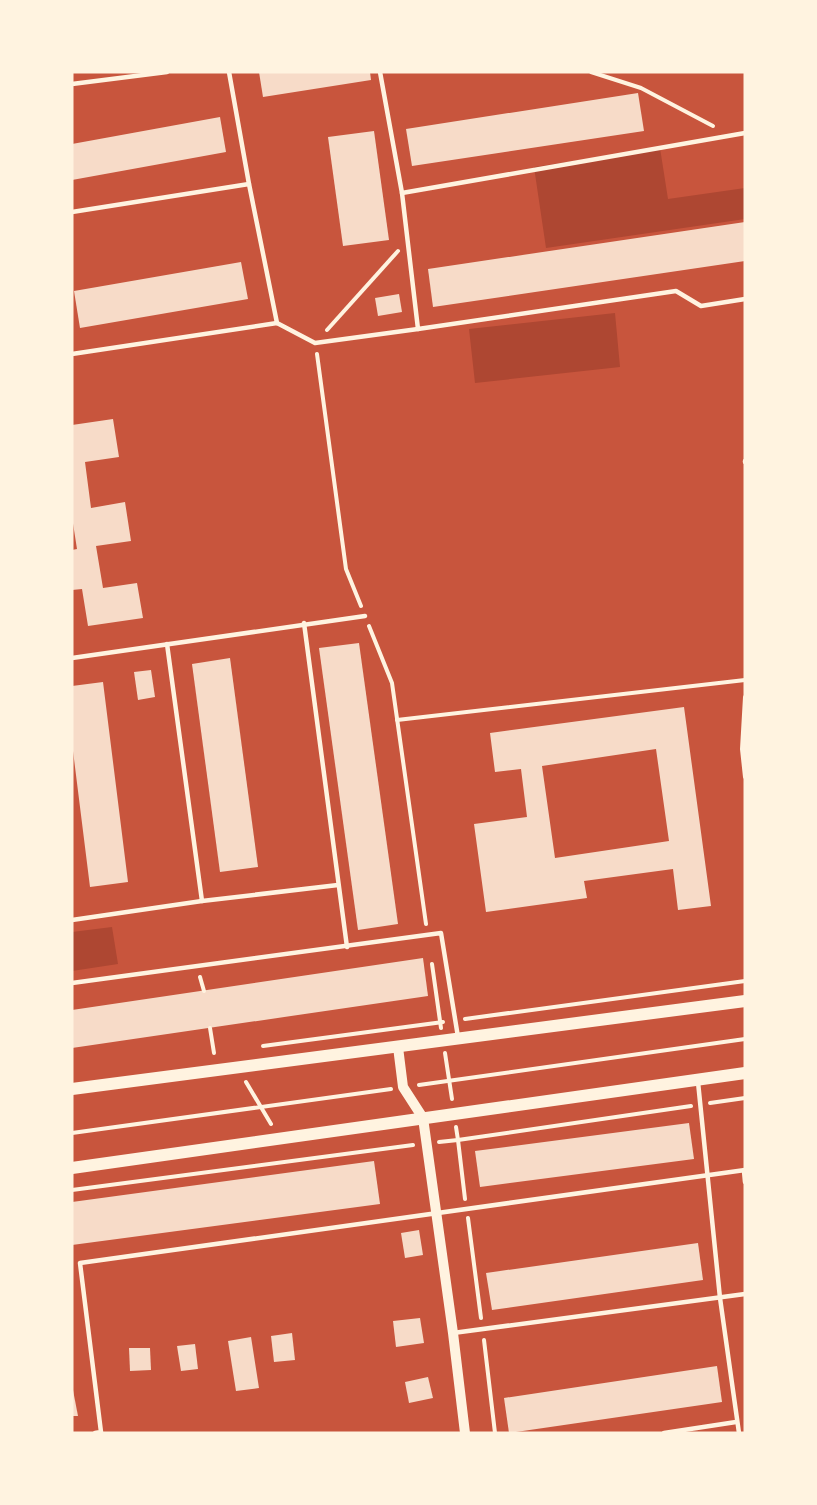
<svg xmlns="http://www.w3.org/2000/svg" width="817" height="1505" font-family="'PT Sans Narrow',sans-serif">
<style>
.green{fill:#ae4732}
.building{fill:#f7dbc8;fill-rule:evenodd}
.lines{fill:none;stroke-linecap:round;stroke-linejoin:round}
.path{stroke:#fff3e0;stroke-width:4}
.service{stroke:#fff3e0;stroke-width:4.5}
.tertiary{stroke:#fff3e0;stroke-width:10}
.secondary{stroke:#fff3e0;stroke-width:12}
</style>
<rect width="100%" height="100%" fill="#c8553d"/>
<g class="green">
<path d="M 660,148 L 668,199 L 745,188 L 745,219 L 546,248 L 534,167 Z"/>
<path d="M 615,313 L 620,367 L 475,383 L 469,329 Z"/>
<path d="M 112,927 L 118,964 L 72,971 L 72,932 Z"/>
</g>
<g class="building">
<path d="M 259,72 L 370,72 L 371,80 L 263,97 Z"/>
<path d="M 638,93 L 644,131 L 412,166 L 406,129 Z"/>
<path d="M 220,117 L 226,152 L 72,180 L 72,144 Z"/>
<path d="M 374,131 L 389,240 L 343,246 L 328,137 Z"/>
<path d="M 745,222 L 745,261 L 433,307 L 428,269 Z"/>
<path d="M 241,262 L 248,299 L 80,328 L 74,291 Z"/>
<path d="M 399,294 L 402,312 L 378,316 L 375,298 Z"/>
<path d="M 113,419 L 119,457 L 85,462 L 91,508 L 125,502 L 131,541 L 96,546 L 103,588 L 137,583 L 143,618 L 88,626 L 82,589 L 72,590 L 72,550 L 77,549 L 72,517 L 72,425 Z"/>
<path d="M 359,643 L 398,924 L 358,930 L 319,648 Z"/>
<path d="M 230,658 L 258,867 L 220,872 L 192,664 Z"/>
<path d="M 151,670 L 155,697 L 138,700 L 134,672 Z"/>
<path d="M 103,682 L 128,882 L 90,887 L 72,743 L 72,686 Z"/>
<path d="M 684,707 L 711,906 L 678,910 L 673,869 L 584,881 L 587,898 L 486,912 L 474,824 L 527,817 L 521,769 L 495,772 L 490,733 ZM 656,749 L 669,841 L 555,858 L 542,766 Z"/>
<path d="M 423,958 L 428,996 L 72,1048 L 72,1010 Z"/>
<path d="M 689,1123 L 694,1159 L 480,1187 L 475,1151 Z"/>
<path d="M 374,1161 L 380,1204 L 72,1245 L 72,1202 Z"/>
<path d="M 419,1230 L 423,1255 L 405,1258 L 401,1233 Z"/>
<path d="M 698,1243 L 703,1280 L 492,1310 L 486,1273 Z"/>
<path d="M 420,1318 L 424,1343 L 396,1347 L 393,1321 Z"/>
<path d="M 292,1333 L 295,1360 L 274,1362 L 271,1336 Z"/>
<path d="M 251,1337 L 259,1388 L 236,1391 L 228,1341 Z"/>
<path d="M 195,1344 L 198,1369 L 181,1371 L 177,1346 Z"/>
<path d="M 129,1348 L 150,1348 L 151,1370 L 130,1371 Z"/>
<path d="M 717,1366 L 722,1402 L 509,1433 L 504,1398 Z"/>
<path d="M 428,1377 L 433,1398 L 409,1403 L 405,1382 Z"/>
<path d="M 72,1385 L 78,1416 L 72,1416 Z"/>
</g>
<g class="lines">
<g class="path">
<path d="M 591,72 L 641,88 L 713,126"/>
<path d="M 327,330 L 398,251"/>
<path d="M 317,354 L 346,569 L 361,606"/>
<path d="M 369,626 L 392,683 L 426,924"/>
<path d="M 745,697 L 742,749 L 745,777"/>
<path d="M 397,720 L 745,680"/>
<path d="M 432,964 L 441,1028"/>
<path d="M 200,977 L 204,991"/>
<path d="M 465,1019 L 745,981"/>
<path d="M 210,1028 L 214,1053"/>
<path d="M 263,1046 L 443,1022"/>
<path d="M 445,1053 L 452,1099"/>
<path d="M 246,1082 L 271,1124"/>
<path d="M 419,1085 L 745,1039"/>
<path d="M 710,1103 L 745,1098"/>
<path d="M 72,1133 L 391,1089"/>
<path d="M 439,1142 L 458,1140 L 456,1127"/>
<path d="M 72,1190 L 413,1145"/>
<path d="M 465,1199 L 458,1140 L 691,1106"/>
<path d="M 468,1218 L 481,1318"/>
<path d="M 484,1340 L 495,1433"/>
</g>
<g class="service">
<path d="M 229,72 L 249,184 L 277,323"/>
<path d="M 380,72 L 402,193 L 418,329 L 676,291 L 701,306 L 745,299"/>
<path d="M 72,84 L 167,72"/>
<path d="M 402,193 L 745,133"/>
<path d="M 72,212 L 249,184"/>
<path d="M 72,354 L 277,323 L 315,343 L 418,329"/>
<path d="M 745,461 L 745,462"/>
<path d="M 304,623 L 347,947"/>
<path d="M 167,644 L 202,901"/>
<path d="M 72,658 L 365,616"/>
<path d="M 72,920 L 202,901 L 338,885"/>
<path d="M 72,983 L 441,933 L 458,1037"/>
<path d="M 698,1082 L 720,1298 L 739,1433"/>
<path d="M 744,1171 L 745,1182"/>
<path d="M 453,1333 L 745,1294"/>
<path d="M 95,1433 L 101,1432 L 80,1263 L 745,1170"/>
<path d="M 664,1433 L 736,1422"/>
</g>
<path class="tertiary" d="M 398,1047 L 403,1087 L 423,1118 L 453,1333 L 465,1433"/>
<g class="secondary">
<path d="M 72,1089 L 745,1001"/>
<path d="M 72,1168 L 745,1073"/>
</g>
</g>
<rect width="817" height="1505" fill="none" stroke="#fff3e0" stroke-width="147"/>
</svg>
